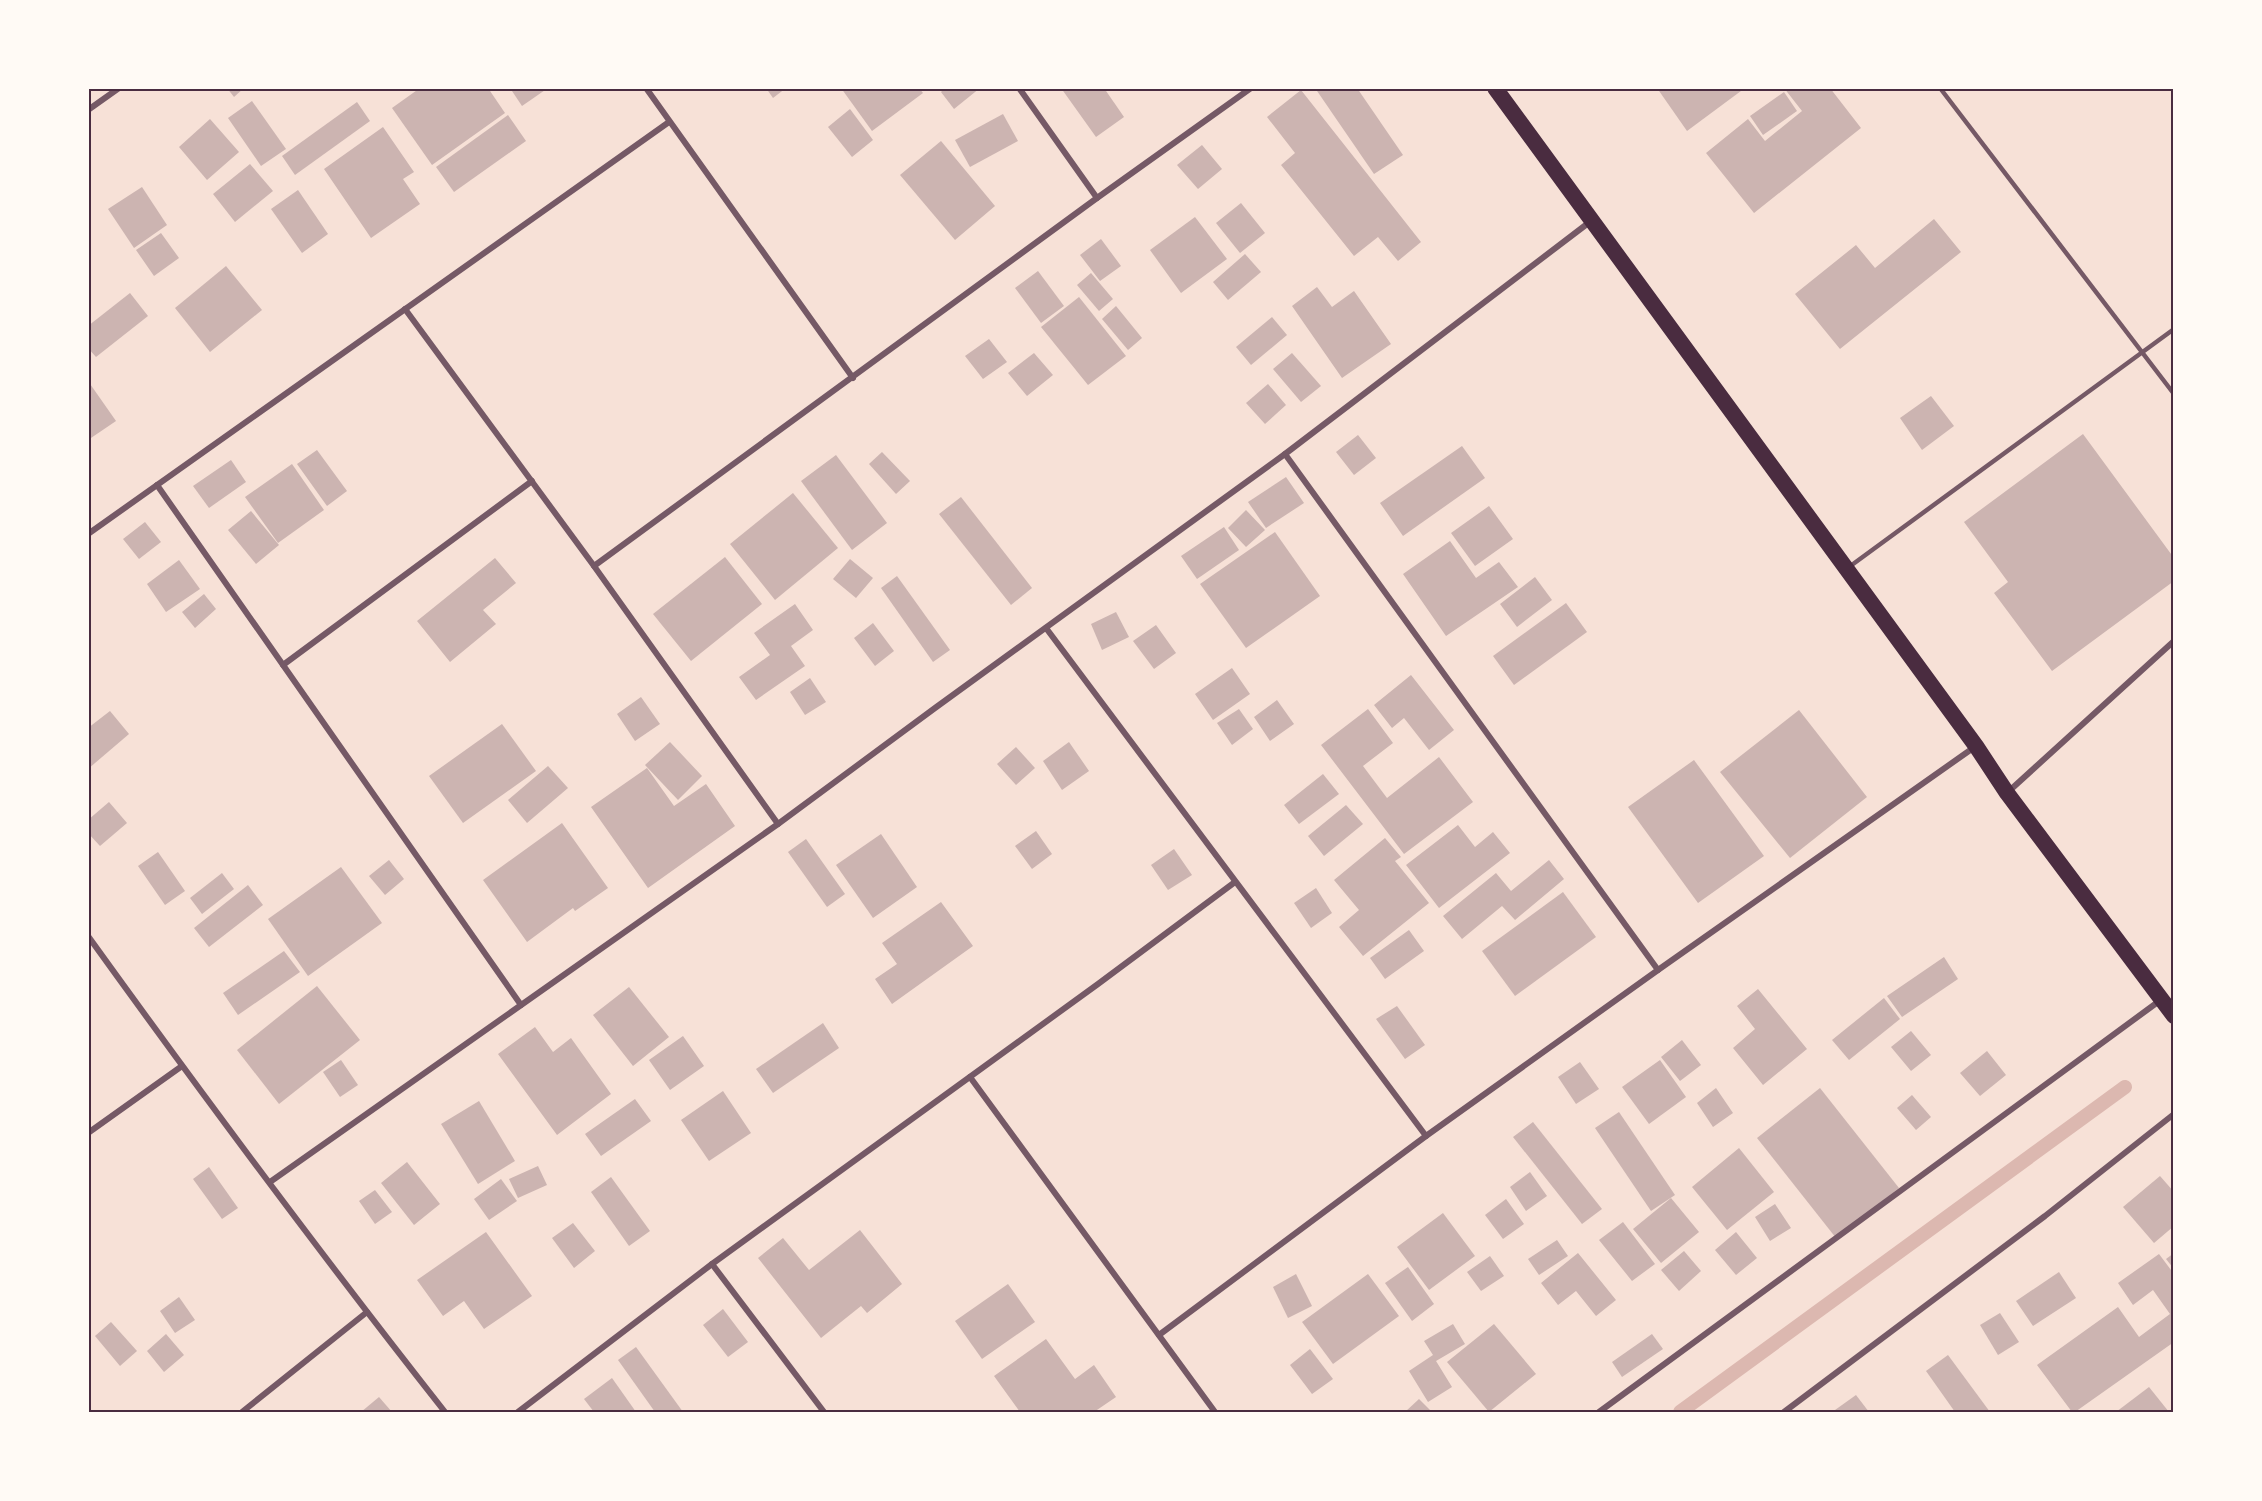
<svg xmlns="http://www.w3.org/2000/svg" width="2262" height="1501" font-family="Figtree,sans-serif">
<style>
.lines{fill:none;stroke-linecap:round;stroke-linejoin:round}
.stream{stroke:#dcb8b0;stroke-width:14}
.building{fill:#ccb4b1}
.service{stroke:#755966;stroke-width:4.5}
.minor{stroke:#755966;stroke-width:6}
.trunk{stroke:#4a2c40;stroke-width:16}
.neatline{fill:none;stroke:#4a2c40;stroke-width:2}
</style>
<rect width="100%" height="100%" fill="#f7e1d7"/>
<g class="lines">
<path class="stream" d="M 1680,1412 L 2125,1087"/>
</g>
<g class="building">
<path d="M 227,88 L 244,88 L 234,97 Z"/>
<path d="M 420,88 L 488,88 L 505,113 L 432,165 L 392,108 Z"/>
<path d="M 510,88 L 548,88 L 522,106 Z"/>
<path d="M 766,88 L 786,88 L 773,98 Z"/>
<path d="M 841,88 L 919,88 L 923,93 L 872,131 Z"/>
<path d="M 945,88 L 980,88 L 954,109 L 941,92 Z"/>
<path d="M 1061,88 L 1104,88 L 1124,117 L 1096,137 Z"/>
<path d="M 1315,88 L 1357,88 L 1403,155 L 1374,174 Z"/>
<path d="M 1657,88 L 1745,88 L 1687,131 Z"/>
<path d="M 1784,88 L 1830,88 L 1861,128 L 1754,213 L 1706,153 L 1748,119 L 1765,141 L 1802,111 Z"/>
<path d="M 1301,90 L 1421,242 L 1398,261 L 1378,237 L 1354,256 L 1281,165 L 1295,153 L 1267,117 Z"/>
<path d="M 1784,92 L 1797,111 L 1763,135 L 1750,116 Z"/>
<path d="M 252,101 L 286,149 L 261,166 L 228,118 Z"/>
<path d="M 357,102 L 370,121 L 295,175 L 282,156 Z"/>
<path d="M 850,109 L 873,140 L 852,157 L 828,127 Z"/>
<path d="M 1003,114 L 1018,141 L 970,167 L 955,140 Z"/>
<path d="M 508,115 L 526,141 L 454,192 L 436,167 Z"/>
<path d="M 210,119 L 239,152 L 207,180 L 179,147 Z"/>
<path d="M 383,127 L 414,172 L 403,179 L 420,204 L 371,238 L 324,169 Z"/>
<path d="M 941,141 L 995,206 L 955,240 L 900,175 Z"/>
<path d="M 1202,145 L 1222,169 L 1198,189 L 1177,165 Z"/>
<path d="M 250,164 L 273,191 L 235,222 L 213,194 Z"/>
<path d="M 142,187 L 167,225 L 134,248 L 108,209 Z"/>
<path d="M 298,190 L 328,234 L 302,253 L 271,209 Z"/>
<path d="M 1241,203 L 1265,233 L 1240,253 L 1216,223 Z"/>
<path d="M 1195,217 L 1227,259 L 1181,293 L 1150,250 Z"/>
<path d="M 1934,219 L 1961,252 L 1840,349 L 1795,294 L 1856,245 L 1875,268 Z"/>
<path d="M 161,233 L 179,258 L 154,276 L 136,250 Z"/>
<path d="M 1101,239 L 1121,266 L 1100,281 L 1080,255 Z"/>
<path d="M 1245,254 L 1261,272 L 1228,300 L 1213,282 Z"/>
<path d="M 226,266 L 262,310 L 210,352 L 175,308 Z"/>
<path d="M 1038,271 L 1064,306 L 1041,323 L 1015,288 Z"/>
<path d="M 1091,273 L 1113,299 L 1099,311 L 1077,285 Z"/>
<path d="M 1317,287 L 1332,307 L 1354,291 L 1391,344 L 1342,378 L 1292,306 Z"/>
<path d="M 130,293 L 148,316 L 96,357 L 88,348 L 88,326 Z"/>
<path d="M 1079,297 L 1126,356 L 1088,385 L 1041,327 Z"/>
<path d="M 1116,306 L 1142,338 L 1128,350 L 1102,319 Z"/>
<path d="M 1272,317 L 1287,335 L 1251,365 L 1236,347 Z"/>
<path d="M 989,339 L 1007,362 L 983,379 L 965,356 Z"/>
<path d="M 1034,353 L 1053,375 L 1027,396 L 1008,373 Z"/>
<path d="M 1292,353 L 1321,386 L 1301,402 L 1273,369 Z"/>
<path d="M 88,381 L 116,421 L 88,440 Z"/>
<path d="M 1268,384 L 1286,405 L 1265,424 L 1246,403 Z"/>
<path d="M 1931,396 L 1954,426 L 1922,450 L 1900,418 Z"/>
<path d="M 2083,434 L 2174,558 L 2174,581 L 2052,671 L 1994,593 L 2008,582 L 1964,522 Z"/>
<path d="M 1358,435 L 1376,458 L 1354,475 L 1336,452 Z"/>
<path d="M 1462,446 L 1485,478 L 1403,536 L 1380,503 Z"/>
<path d="M 317,450 L 347,491 L 327,506 L 297,464 Z"/>
<path d="M 882,452 L 910,481 L 896,494 L 869,464 Z"/>
<path d="M 836,455 L 887,523 L 852,550 L 801,481 Z"/>
<path d="M 231,460 L 246,482 L 209,508 L 193,486 Z"/>
<path d="M 292,464 L 324,510 L 278,543 L 245,497 Z"/>
<path d="M 1286,477 L 1304,503 L 1266,528 L 1248,502 Z"/>
<path d="M 793,493 L 838,548 L 775,600 L 730,544 Z"/>
<path d="M 961,497 L 1032,588 L 1011,605 L 939,514 Z"/>
<path d="M 1489,506 L 1513,539 L 1475,566 L 1451,533 Z"/>
<path d="M 1246,510 L 1265,530 L 1246,547 L 1228,528 Z"/>
<path d="M 251,511 L 279,545 L 256,564 L 228,530 Z"/>
<path d="M 145,522 L 161,542 L 139,559 L 123,539 Z"/>
<path d="M 1224,527 L 1239,550 L 1197,579 L 1181,556 Z"/>
<path d="M 1275,532 L 1320,596 L 1246,648 L 1200,584 Z"/>
<path d="M 1450,541 L 1476,578 L 1499,562 L 1518,587 L 1446,636 L 1403,574 Z"/>
<path d="M 725,557 L 762,604 L 691,661 L 653,614 Z"/>
<path d="M 495,558 L 516,583 L 483,610 L 496,624 L 450,662 L 417,621 Z"/>
<path d="M 850,559 L 873,578 L 856,598 L 833,579 Z"/>
<path d="M 179,560 L 200,589 L 166,612 L 147,584 Z"/>
<path d="M 897,576 L 950,650 L 933,662 L 881,588 Z"/>
<path d="M 1535,577 L 1552,600 L 1517,627 L 1500,604 Z"/>
<path d="M 204,594 L 216,609 L 195,628 L 182,612 Z"/>
<path d="M 1566,603 L 1587,632 L 1514,685 L 1493,656 Z"/>
<path d="M 795,604 L 813,630 L 791,646 L 805,666 L 756,700 L 739,677 L 770,655 L 754,633 Z"/>
<path d="M 1116,612 L 1129,637 L 1102,650 L 1091,624 Z"/>
<path d="M 873,623 L 894,651 L 875,666 L 854,638 Z"/>
<path d="M 1156,625 L 1176,653 L 1154,669 L 1133,641 Z"/>
<path d="M 1232,668 L 1250,694 L 1213,720 L 1195,694 Z"/>
<path d="M 1411,675 L 1454,730 L 1429,750 L 1404,718 L 1392,728 L 1374,705 Z"/>
<path d="M 810,678 L 826,702 L 805,715 L 790,692 Z"/>
<path d="M 641,697 L 660,724 L 635,741 L 617,714 Z"/>
<path d="M 1277,700 L 1294,724 L 1270,741 L 1254,717 Z"/>
<path d="M 1239,709 L 1253,729 L 1232,745 L 1217,723 Z"/>
<path d="M 1368,709 L 1393,743 L 1363,766 L 1387,798 L 1439,757 L 1473,802 L 1404,854 L 1321,745 Z"/>
<path d="M 1799,710 L 1867,797 L 1790,858 L 1720,772 Z"/>
<path d="M 110,711 L 129,734 L 88,769 L 88,728 Z"/>
<path d="M 502,724 L 536,771 L 463,823 L 429,776 Z"/>
<path d="M 670,742 L 702,776 L 678,800 L 645,765 Z"/>
<path d="M 1069,742 L 1089,771 L 1062,790 L 1043,761 Z"/>
<path d="M 1016,747 L 1035,768 L 1016,785 L 997,764 Z"/>
<path d="M 1694,760 L 1764,856 L 1698,903 L 1628,807 Z"/>
<path d="M 548,766 L 568,788 L 527,823 L 508,800 Z"/>
<path d="M 647,768 L 674,806 L 706,784 L 735,826 L 648,888 L 591,807 Z"/>
<path d="M 1323,774 L 1339,794 L 1299,824 L 1284,805 Z"/>
<path d="M 109,802 L 127,823 L 100,846 L 88,833 L 88,820 Z"/>
<path d="M 1346,805 L 1363,824 L 1324,856 L 1308,836 Z"/>
<path d="M 562,823 L 608,888 L 575,911 L 573,908 L 527,942 L 483,880 Z"/>
<path d="M 1458,825 L 1475,847 L 1493,832 L 1510,853 L 1439,908 L 1406,865 Z"/>
<path d="M 1036,831 L 1052,854 L 1032,869 L 1015,846 Z"/>
<path d="M 881,834 L 917,887 L 873,918 L 836,865 Z"/>
<path d="M 1385,838 L 1401,857 L 1395,861 L 1429,903 L 1363,956 L 1339,927 L 1359,910 L 1334,880 Z"/>
<path d="M 806,839 L 845,894 L 827,907 L 788,852 Z"/>
<path d="M 1174,849 L 1192,875 L 1168,890 L 1151,865 Z"/>
<path d="M 158,852 L 185,891 L 165,905 L 138,866 Z"/>
<path d="M 389,860 L 404,879 L 385,895 L 369,876 Z"/>
<path d="M 1549,860 L 1564,879 L 1515,920 L 1502,906 L 1462,939 L 1443,916 L 1496,873 L 1511,891 Z"/>
<path d="M 341,867 L 382,923 L 308,976 L 268,919 Z"/>
<path d="M 222,873 L 234,889 L 202,914 L 190,898 Z"/>
<path d="M 248,885 L 263,905 L 209,947 L 194,928 Z"/>
<path d="M 1316,888 L 1332,913 L 1311,928 L 1294,903 Z"/>
<path d="M 1563,892 L 1596,937 L 1515,996 L 1482,951 Z"/>
<path d="M 941,902 L 973,946 L 892,1004 L 875,979 L 897,964 L 882,943 Z"/>
<path d="M 1409,930 L 1424,951 L 1385,979 L 1370,958 Z"/>
<path d="M 284,951 L 300,972 L 238,1015 L 223,993 Z"/>
<path d="M 1944,957 L 1958,979 L 1902,1017 L 1887,996 Z"/>
<path d="M 317,986 L 360,1040 L 279,1104 L 237,1050 Z"/>
<path d="M 629,987 L 669,1037 L 633,1066 L 593,1015 Z"/>
<path d="M 1758,989 L 1807,1049 L 1763,1085 L 1733,1048 L 1755,1029 L 1737,1006 Z"/>
<path d="M 1884,998 L 1900,1019 L 1849,1060 L 1832,1040 Z"/>
<path d="M 1397,1006 L 1425,1045 L 1405,1059 L 1376,1019 Z"/>
<path d="M 823,1023 L 839,1048 L 773,1093 L 756,1069 Z"/>
<path d="M 535,1027 L 553,1052 L 571,1038 L 611,1094 L 557,1135 L 498,1054 Z"/>
<path d="M 1911,1031 L 1931,1055 L 1911,1071 L 1891,1047 Z"/>
<path d="M 683,1036 L 704,1066 L 670,1090 L 649,1060 Z"/>
<path d="M 1682,1040 L 1701,1065 L 1680,1081 L 1661,1057 Z"/>
<path d="M 1987,1051 L 2006,1075 L 1980,1096 L 1960,1073 Z"/>
<path d="M 341,1060 L 358,1085 L 340,1097 L 323,1072 Z"/>
<path d="M 1660,1060 L 1686,1097 L 1649,1124 L 1622,1087 Z"/>
<path d="M 1580,1062 L 1599,1089 L 1576,1104 L 1558,1077 Z"/>
<path d="M 1716,1088 L 1733,1113 L 1713,1127 L 1697,1103 Z"/>
<path d="M 1820,1088 L 1899,1188 L 1836,1238 L 1757,1138 Z"/>
<path d="M 723,1091 L 751,1133 L 709,1161 L 681,1120 Z"/>
<path d="M 1912,1095 L 1931,1117 L 1916,1130 L 1897,1108 Z"/>
<path d="M 635,1099 L 651,1121 L 601,1156 L 585,1134 Z"/>
<path d="M 479,1101 L 515,1161 L 478,1184 L 441,1124 Z"/>
<path d="M 1619,1112 L 1675,1195 L 1651,1211 L 1595,1128 Z"/>
<path d="M 1533,1122 L 1602,1209 L 1582,1224 L 1513,1137 Z"/>
<path d="M 1739,1148 L 1774,1192 L 1727,1230 L 1692,1187 Z"/>
<path d="M 407,1162 L 440,1204 L 414,1225 L 381,1183 Z"/>
<path d="M 538,1166 L 547,1185 L 518,1198 L 509,1179 Z"/>
<path d="M 209,1167 L 238,1208 L 222,1219 L 193,1179 Z"/>
<path d="M 1530,1172 L 1547,1196 L 1526,1211 L 1510,1187 Z"/>
<path d="M 2160,1176 L 2174,1192 L 2174,1226 L 2154,1243 L 2123,1207 Z"/>
<path d="M 611,1177 L 650,1231 L 629,1246 L 591,1192 Z"/>
<path d="M 501,1179 L 517,1201 L 489,1220 L 474,1199 Z"/>
<path d="M 375,1190 L 392,1212 L 375,1224 L 359,1201 Z"/>
<path d="M 1671,1198 L 1699,1232 L 1661,1263 L 1633,1229 Z"/>
<path d="M 1506,1199 L 1524,1224 L 1503,1239 L 1485,1215 Z"/>
<path d="M 1775,1204 L 1791,1228 L 1770,1241 L 1755,1217 Z"/>
<path d="M 1443,1213 L 1475,1256 L 1429,1290 L 1397,1247 Z"/>
<path d="M 1623,1222 L 1655,1264 L 1632,1281 L 1599,1240 Z"/>
<path d="M 573,1223 L 595,1251 L 574,1268 L 552,1238 Z"/>
<path d="M 860,1230 L 902,1284 L 867,1313 L 861,1306 L 821,1338 L 758,1258 L 783,1238 L 809,1270 Z"/>
<path d="M 486,1232 L 532,1296 L 484,1329 L 464,1301 L 443,1316 L 417,1280 Z"/>
<path d="M 1736,1232 L 1757,1258 L 1736,1275 L 1715,1250 Z"/>
<path d="M 1557,1240 L 1568,1256 L 1539,1275 L 1528,1259 Z"/>
<path d="M 1684,1251 L 1701,1271 L 1679,1291 L 1661,1270 Z"/>
<path d="M 1578,1253 L 1616,1300 L 1596,1316 L 1576,1291 L 1558,1305 L 1541,1283 Z"/>
<path d="M 2174,1253 L 2174,1269 L 2166,1259 Z"/>
<path d="M 2159,1254 L 2174,1274 L 2174,1342 L 2075,1412 L 2072,1412 L 2037,1365 L 2118,1307 L 2139,1337 L 2170,1314 L 2153,1290 L 2133,1305 L 2118,1283 Z"/>
<path d="M 1490,1256 L 1504,1276 L 1481,1291 L 1467,1272 Z"/>
<path d="M 1408,1267 L 1434,1304 L 1412,1321 L 1385,1283 Z"/>
<path d="M 2059,1272 L 2076,1298 L 2033,1326 L 2016,1301 Z"/>
<path d="M 1296,1274 L 1312,1306 L 1288,1318 L 1273,1287 Z"/>
<path d="M 1368,1274 L 1399,1316 L 1333,1364 L 1302,1322 Z"/>
<path d="M 1008,1284 L 1035,1322 L 982,1359 L 955,1321 Z"/>
<path d="M 179,1297 L 195,1320 L 175,1333 L 160,1311 Z"/>
<path d="M 723,1309 L 748,1342 L 728,1357 L 703,1325 Z"/>
<path d="M 2000,1313 L 2019,1342 L 1998,1355 L 1980,1325 Z"/>
<path d="M 111,1322 L 137,1351 L 120,1366 L 95,1336 Z"/>
<path d="M 1453,1324 L 1465,1344 L 1436,1361 L 1452,1387 L 1428,1402 L 1409,1371 L 1433,1355 L 1424,1341 Z"/>
<path d="M 1494,1324 L 1536,1374 L 1489,1412 L 1447,1362 Z"/>
<path d="M 166,1334 L 184,1355 L 164,1372 L 147,1351 Z"/>
<path d="M 1652,1334 L 1663,1349 L 1622,1377 L 1612,1362 Z"/>
<path d="M 1046,1339 L 1075,1379 L 1094,1365 L 1116,1397 L 1094,1412 L 1020,1412 L 994,1376 Z"/>
<path d="M 636,1347 L 683,1412 L 655,1412 L 618,1360 Z"/>
<path d="M 1310,1349 L 1333,1379 L 1312,1394 L 1290,1365 Z"/>
<path d="M 1948,1355 L 1990,1412 L 1955,1412 L 1926,1371 Z"/>
<path d="M 612,1378 L 636,1412 L 594,1412 L 584,1399 Z"/>
<path d="M 2149,1387 L 2169,1412 L 2116,1412 Z"/>
<path d="M 1856,1395 L 1869,1412 L 1837,1412 L 1835,1410 Z"/>
<path d="M 379,1397 L 392,1412 L 361,1412 Z"/>
<path d="M 1419,1399 L 1432,1412 L 1405,1412 Z"/>
</g>
<g class="lines">
<g class="service">
<path d="M 1940,88 L 2174,394"/>
<path d="M 1849,567 L 2174,329"/>
</g>
<g class="minor">
<path d="M 646,88 L 853,378"/>
<path d="M 1019,88 L 1097,198"/>
<path d="M 88,110 L 119,88"/>
<path d="M 405,309 L 594,566 L 778,824"/>
<path d="M 1285,454 L 1658,970"/>
<path d="M 157,485 L 521,1005"/>
<path d="M 88,534 L 669,122"/>
<path d="M 594,566 L 1097,198 L 1251,88"/>
<path d="M 1046,628 L 1426,1136"/>
<path d="M 283,665 L 532,481"/>
<path d="M 2008,792 L 2174,641"/>
<path d="M 88,936 C 204,1097 323,1257 445,1412"/>
<path d="M 970,1077 L 1215,1412"/>
<path d="M 88,1133 L 182,1066"/>
<path d="M 270,1182 L 778,824 L 935,708 L 1285,454 L 1591,221"/>
<path d="M 712,1264 L 824,1412"/>
<path d="M 1159,1335 L 1426,1136 L 1658,970 L 1976,746"/>
<path d="M 242,1412 L 367,1312"/>
<path d="M 518,1412 L 712,1264 L 1098,984 L 1235,882"/>
<path d="M 1599,1412 L 2162,999"/>
<path d="M 1784,1412 L 2045,1216 L 2174,1114"/>
</g>
<path class="trunk" d="M 1495,88 L 1976,746 L 2007,793 L 2174,1016"/>
</g>
<rect width="2262" height="1501" fill="none" stroke="#fffaf5" stroke-width="180"/>
<rect x="90" y="90" width="2082" height="1321" class="neatline"/>
</svg>
